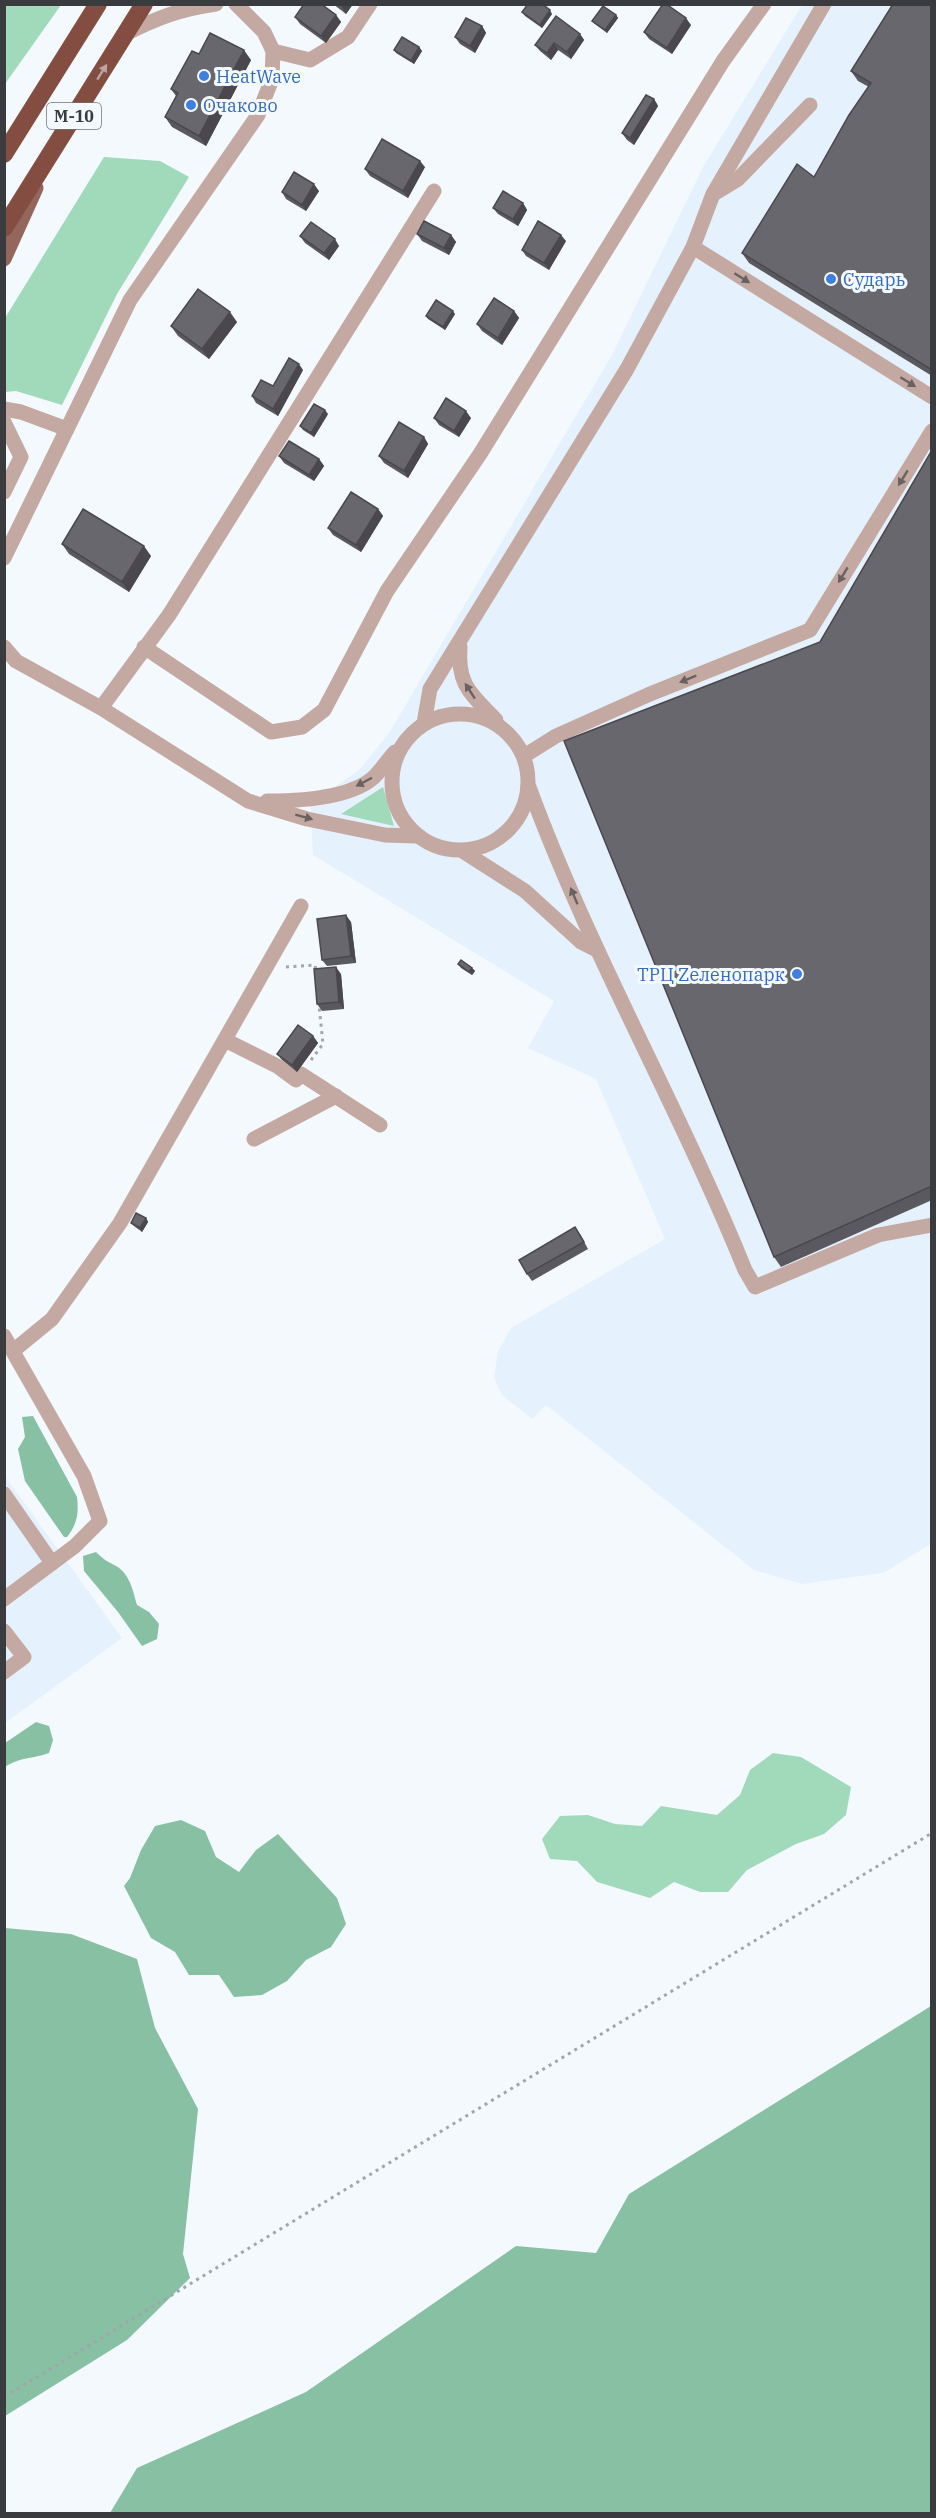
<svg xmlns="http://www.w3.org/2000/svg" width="936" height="2518" font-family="'IBM Plex Serif',serif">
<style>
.built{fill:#e6f1fe}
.green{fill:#a1d9bb}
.forest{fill:#87c0a2}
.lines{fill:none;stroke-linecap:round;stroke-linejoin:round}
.path{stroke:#a2a6aa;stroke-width:3;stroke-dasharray:3 4.5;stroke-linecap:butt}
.minor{stroke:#c4a9a2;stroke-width:15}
.major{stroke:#95665b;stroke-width:15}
.highway{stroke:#834e41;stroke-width:18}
.wall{fill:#5a595f}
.shaded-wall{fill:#4a484d}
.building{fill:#69676e;stroke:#4a484d;stroke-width:1.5}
.oneway{fill:#bca4a0}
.oneway2{fill:#6a6261}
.shop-dot{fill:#3f7fe0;stroke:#f4f9fe;stroke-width:2}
.labels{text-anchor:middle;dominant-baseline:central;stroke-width:6;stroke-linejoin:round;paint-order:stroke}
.shield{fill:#f4f9fe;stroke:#717478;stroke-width:1.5}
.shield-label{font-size:16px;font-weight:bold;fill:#393b3e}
.shop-label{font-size:18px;fill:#366cbe;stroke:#f4f9fe;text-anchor:start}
</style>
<rect width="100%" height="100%" fill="#f4f9fe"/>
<g class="built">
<path d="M 802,5 L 931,5 L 931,1544 L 883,1573 L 802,1584 L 754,1570 L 546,1405 L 532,1419 L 502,1395 L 494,1378 L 498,1351 L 511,1328 L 665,1239 L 596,1079 L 528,1048 L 554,1001 L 313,855 L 310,792 L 335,787 L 361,768 L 389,733 L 613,353 L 703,167 Z"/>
<path d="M 4,1475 L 122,1638 L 5,1723 L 4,1723 Z"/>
</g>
<g class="green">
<path d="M 5,4 L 61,5 L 5,84 L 4,5 Z"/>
<path d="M 104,157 L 160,161 L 189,177 L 117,294 L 62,405 L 16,391 L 5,392 L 5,318 Z"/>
<path d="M 383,787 L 394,826 L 341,814 Z"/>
<path d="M 773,1753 L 801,1757 L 851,1787 L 846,1815 L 824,1834 L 796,1844 L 747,1870 L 728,1892 L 700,1892 L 674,1882 L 650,1898 L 597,1882 L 577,1861 L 550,1859 L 542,1839 L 560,1816 L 588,1815 L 615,1824 L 642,1826 L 661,1806 L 717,1815 L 740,1795 L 750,1770 Z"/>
</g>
<g class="forest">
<path d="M 33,1416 L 77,1497 C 79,1514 77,1524 67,1537 L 64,1537 L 25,1481 L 18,1449 L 25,1437 L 22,1417 Z"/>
<path d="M 96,1552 C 103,1559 108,1562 116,1566 C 130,1574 133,1591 137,1605 L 149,1612 L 159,1624 L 157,1639 L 142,1646 L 118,1612 L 84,1571 L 83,1556 Z"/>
<path d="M 36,1722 L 49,1726 L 53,1740 L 49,1753 C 32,1759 20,1757 5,1767 L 5,1743 Z"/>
<path d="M 181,1820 L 205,1831 L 216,1857 L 239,1872 L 256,1850 L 278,1834 L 337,1898 L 346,1924 L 331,1947 L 306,1960 L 287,1981 L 262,1995 L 234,1997 L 219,1975 L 189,1975 L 175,1952 L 151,1938 L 124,1886 L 130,1878 L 141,1850 L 155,1826 Z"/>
<path d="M 5,1928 L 71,1934 L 137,1959 L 155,2028 L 198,2109 L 183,2254 L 190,2278 L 127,2340 L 5,2416 Z"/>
<path d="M 931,2006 L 931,2513 L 110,2513 L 137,2468 L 306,2392 L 516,2246 L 596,2253 L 629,2194 Z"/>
</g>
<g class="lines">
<g class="path">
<path d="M 286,967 L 315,965 L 316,971"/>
<path d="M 311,1060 L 323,1044 L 319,1005"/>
<path d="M 4,2397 L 932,1833"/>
</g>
<g class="minor">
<path d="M 125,34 C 157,18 180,9 216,4"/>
<path d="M 273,51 L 310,60 L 348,37 L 370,4"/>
<path d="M 715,193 L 738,179 L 810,105"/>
<path d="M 693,247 L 932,397"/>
<path d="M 4,409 L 21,412 L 67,429"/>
<path d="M 4,422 L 21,457 L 4,492"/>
<path d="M 4,558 L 130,300 L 258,115 L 272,79 L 273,51 L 264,32 L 236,4"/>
<path d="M 4,647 L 16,661 L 101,708 L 248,801 L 307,819 L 385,835 L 416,836"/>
<path d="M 144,647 L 271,732 L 302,727 L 324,710 L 387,591 L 480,454 L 723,61 L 764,4"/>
<path d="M 460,647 C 457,685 471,694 496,720"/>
<path d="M 101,708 L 169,615 L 434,191"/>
<circle cx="460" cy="782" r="68"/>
<path d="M 424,723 L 430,689 L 627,369 L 693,247 L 713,194 L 824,4"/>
<path d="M 524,756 L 556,736 L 650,694 L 810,630 L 932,431"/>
<path d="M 529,787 C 590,953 679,1107 745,1270 L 755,1287 L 878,1235 L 932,1225"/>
<path d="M 267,801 C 297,801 350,799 374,777 C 381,770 388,760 395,752"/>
<path d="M 464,852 L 525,891 L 581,942 L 597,950"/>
<path d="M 225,1040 L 277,1066 L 296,1080 L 301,1074 L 380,1125"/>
<path d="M 254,1139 L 336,1096"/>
<path d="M 4,1336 L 84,1476 L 100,1521 L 75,1546 L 4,1599"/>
<path d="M 13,1351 L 52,1319 L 120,1223 L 301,906"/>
<path d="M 4,1494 L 52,1563"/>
<path d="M 4,1631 L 24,1657 L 4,1672"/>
</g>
<path class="major" d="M 4,259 L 36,188"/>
<g class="highway">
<path d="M 4,154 L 98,4"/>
<path d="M 4,228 L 144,4"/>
</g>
</g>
<g class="wall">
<path d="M 333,4 L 353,4 L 346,14 Z"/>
<path d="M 932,4 L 932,376 L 749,263 L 742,253 L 814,177 L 869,87 L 858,81 L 851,71 Z"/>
<path d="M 522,12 L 552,14 L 542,28 L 525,16 Z"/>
<path d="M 336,15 L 341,22 L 326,43 L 300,24 L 295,17 Z"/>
<path d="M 616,15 L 618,18 L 607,33 L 595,24 L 592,21 Z"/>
<path d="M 691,25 L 672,54 L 649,39 L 644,32 Z"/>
<path d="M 482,26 L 486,33 L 475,53 L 460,44 L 455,37 Z"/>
<path d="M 580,34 L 584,40 L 571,59 L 558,50 L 551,60 L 540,51 L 535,45 Z"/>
<path d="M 419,47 L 422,51 L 414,64 L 396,53 L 394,50 Z"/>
<path d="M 199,54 L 251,60 L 206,146 L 172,127 L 165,117 L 176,96 L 171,89 Z"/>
<path d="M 654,99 L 658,106 L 634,145 L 627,140 L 622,133 Z"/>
<path d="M 425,167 L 408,198 L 370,176 L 365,169 Z"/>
<path d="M 319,191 L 306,211 L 286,199 L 282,192 Z"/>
<path d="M 523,203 L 527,210 L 518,226 L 498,214 L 493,208 Z"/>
<path d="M 417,234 L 451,235 L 456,242 L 449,255 L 422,241 Z"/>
<path d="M 300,236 L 339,246 L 329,260 L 305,243 Z"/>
<path d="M 566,241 L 549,270 L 526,256 L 522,250 Z"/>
<path d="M 514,311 L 519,318 L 502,345 L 482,331 L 477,324 Z"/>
<path d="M 455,314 L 445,330 L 428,319 L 426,316 Z"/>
<path d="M 237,322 L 209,359 L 178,336 L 171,326 Z"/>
<path d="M 303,370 L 278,416 L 256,403 L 252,396 Z"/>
<path d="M 328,414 L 314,437 L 303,430 L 300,426 Z"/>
<path d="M 434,418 L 471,418 L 459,437 L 439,425 Z"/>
<path d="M 424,437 L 428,444 L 408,478 L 384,463 L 379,456 Z"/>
<path d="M 932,450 L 932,1200 L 781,1267 L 774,1257 L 820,642 Z"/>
<path d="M 279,456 L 319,459 L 324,466 L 314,481 L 284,463 Z"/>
<path d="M 378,509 L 383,516 L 361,552 L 333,535 L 328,528 Z"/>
<path d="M 62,544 L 151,556 L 129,592 L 69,554 Z"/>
<path d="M 351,922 L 356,963 L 327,966 L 322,960 Z"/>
<path d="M 458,964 L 472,968 L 475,971 L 472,975 L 461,968 Z"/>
<path d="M 341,974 L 344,1009 L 322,1011 L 317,1004 Z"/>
<path d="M 313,1036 L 318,1043 L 297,1072 L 282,1060 L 277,1054 Z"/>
<path d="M 146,1218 L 148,1222 L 142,1232 L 134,1226 L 131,1223 Z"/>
<path d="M 580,1234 L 588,1249 L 532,1281 L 527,1274 Z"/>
</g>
<g class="shaded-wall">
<path d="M 340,4 L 353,4 L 346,14 Z"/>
<path d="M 550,10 L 552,14 L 542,28 L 540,25 Z"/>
<path d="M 336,15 L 341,22 L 326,43 L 321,36 Z"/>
<path d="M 616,15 L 618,18 L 607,33 L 605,30 Z"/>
<path d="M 686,18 L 691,25 L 672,54 L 667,48 Z"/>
<path d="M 482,26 L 486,33 L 475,53 L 470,46 Z"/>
<path d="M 580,34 L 584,40 L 571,59 L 567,52 Z"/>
<path d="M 554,43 L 558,50 L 551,60 L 547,53 Z"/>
<path d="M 419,47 L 422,51 L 414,64 L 411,61 Z"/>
<path d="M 244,50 L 251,60 L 206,146 L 199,136 Z"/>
<path d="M 654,99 L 658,106 L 634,145 L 630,138 Z"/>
<path d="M 420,161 L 425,167 L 408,198 L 403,191 Z"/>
<path d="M 314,184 L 319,191 L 306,211 L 302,205 Z"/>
<path d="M 523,203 L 527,210 L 518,226 L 513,219 Z"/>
<path d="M 451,235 L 456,242 L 449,255 L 444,248 Z"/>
<path d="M 561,235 L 566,241 L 549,270 L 544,263 Z"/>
<path d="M 335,239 L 339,246 L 329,260 L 324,253 Z"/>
<path d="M 453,311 L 455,314 L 445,330 L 443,327 Z"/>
<path d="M 514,311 L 519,318 L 502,345 L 498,338 Z"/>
<path d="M 230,312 L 237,322 L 209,359 L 202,349 Z"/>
<path d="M 299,364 L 303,370 L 278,416 L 273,409 Z"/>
<path d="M 325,410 L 328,414 L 314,437 L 311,433 Z"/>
<path d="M 466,411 L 471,418 L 459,437 L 454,431 Z"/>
<path d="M 424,437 L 428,444 L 408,478 L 404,471 Z"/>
<path d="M 319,459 L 324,466 L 314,481 L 309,475 Z"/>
<path d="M 378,509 L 383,516 L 361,552 L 356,545 Z"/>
<path d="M 144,546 L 151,556 L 129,592 L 122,582 Z"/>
<path d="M 346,915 L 351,922 L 356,963 L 351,956 Z"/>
<path d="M 336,967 L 341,974 L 344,1009 L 339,1002 Z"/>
<path d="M 472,968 L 475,971 L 472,975 L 469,972 Z"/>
<path d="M 313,1036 L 318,1043 L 297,1072 L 292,1065 Z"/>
<path d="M 146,1218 L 148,1222 L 142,1232 L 140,1228 Z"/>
</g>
<g class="building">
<path d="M 304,4 L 321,4 L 336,15 L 321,36 L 295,17 Z"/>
<path d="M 528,4 L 542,4 L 550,10 L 540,25 L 522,12 Z"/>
<path d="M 663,4 L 666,4 L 686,18 L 667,48 L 644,32 Z"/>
<path d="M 893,4 L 932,4 L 932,370 L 742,253 L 797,164 L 814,177 L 849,115 L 871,83 L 851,71 Z"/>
<path d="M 603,6 L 616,15 L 605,30 L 592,21 Z"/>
<path d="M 556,16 L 580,34 L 567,52 L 554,43 L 547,53 L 535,45 Z"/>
<path d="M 466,18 L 482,26 L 470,46 L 455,37 Z"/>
<path d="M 210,33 L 244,50 L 199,136 L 165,117 L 178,93 L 171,89 L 192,51 L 199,54 Z"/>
<path d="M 402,37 L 419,47 L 411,61 L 394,50 Z"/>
<path d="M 646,95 L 654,99 L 630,138 L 622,133 Z"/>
<path d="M 382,139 L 420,161 L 403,191 L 365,169 Z"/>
<path d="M 294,172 L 314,184 L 302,205 L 282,192 Z"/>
<path d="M 503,191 L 523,203 L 513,219 L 493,208 Z"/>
<path d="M 424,221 L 451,235 L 444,248 L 417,234 Z"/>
<path d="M 538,221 L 561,235 L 544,263 L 522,250 Z"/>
<path d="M 311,222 L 335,239 L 324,253 L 300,236 Z"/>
<path d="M 198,289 L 230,312 L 202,349 L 171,326 Z"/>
<path d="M 494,298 L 514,311 L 498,338 L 477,324 Z"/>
<path d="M 436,300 L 453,311 L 443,327 L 426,316 Z"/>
<path d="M 289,358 L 299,364 L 273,409 L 252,396 L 261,380 L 273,386 Z"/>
<path d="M 446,398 L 466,411 L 454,431 L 434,418 Z"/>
<path d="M 314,404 L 325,410 L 311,433 L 300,426 Z"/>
<path d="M 399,422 L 424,437 L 404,471 L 379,456 Z"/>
<path d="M 289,441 L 319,459 L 309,475 L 279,456 Z"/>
<path d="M 932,450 L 932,1186 L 774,1257 L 564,741 L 820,642 Z"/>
<path d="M 351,492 L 378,509 L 356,545 L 328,528 Z"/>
<path d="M 83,509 L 144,546 L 122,582 L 62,544 Z"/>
<path d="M 346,915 L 351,956 L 322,960 L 317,919 Z"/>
<path d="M 461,960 L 472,968 L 469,972 L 458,964 Z"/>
<path d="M 336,967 L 339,1002 L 317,1004 L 314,969 Z"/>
<path d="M 298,1025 L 313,1036 L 292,1065 L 277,1054 Z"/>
<path d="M 136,1213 L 146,1218 L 140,1228 L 131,1223 Z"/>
<path d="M 575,1227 L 584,1242 L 527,1274 L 519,1260 Z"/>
</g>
<defs><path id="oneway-solid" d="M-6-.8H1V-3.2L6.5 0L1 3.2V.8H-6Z" transform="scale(1.5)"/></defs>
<use class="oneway" href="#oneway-solid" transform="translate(102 72) rotate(-58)"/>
<g class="oneway2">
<use href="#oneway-solid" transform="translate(742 278) rotate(32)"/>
<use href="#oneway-solid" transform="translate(908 382) rotate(32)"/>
<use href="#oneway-solid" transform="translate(903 478) rotate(121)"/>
<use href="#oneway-solid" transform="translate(843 575) rotate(121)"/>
<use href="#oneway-solid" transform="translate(688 679) rotate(158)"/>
<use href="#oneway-solid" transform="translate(470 691) rotate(-123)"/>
<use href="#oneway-solid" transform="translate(364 782) rotate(152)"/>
<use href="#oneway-solid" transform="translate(304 817) rotate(15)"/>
<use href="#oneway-solid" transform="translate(574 896) rotate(-113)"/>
</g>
<g class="shop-dot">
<circle cx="204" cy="76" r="6"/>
<circle cx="191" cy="105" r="6"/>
<circle cx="831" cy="279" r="6"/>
<circle cx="797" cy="974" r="6"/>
</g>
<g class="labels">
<rect class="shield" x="47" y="103" width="54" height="26" rx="4.5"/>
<g class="shield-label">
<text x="74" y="116">М-10</text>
</g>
<g class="shop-label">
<text x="216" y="76">HeatWave</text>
<text x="203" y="105">Очаково</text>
<text x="843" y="279">Сударь</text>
<text x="785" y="974" text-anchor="end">ТРЦ Zеленопарк</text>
</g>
</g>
<rect width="936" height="2518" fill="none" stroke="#393b3e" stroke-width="12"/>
</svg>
